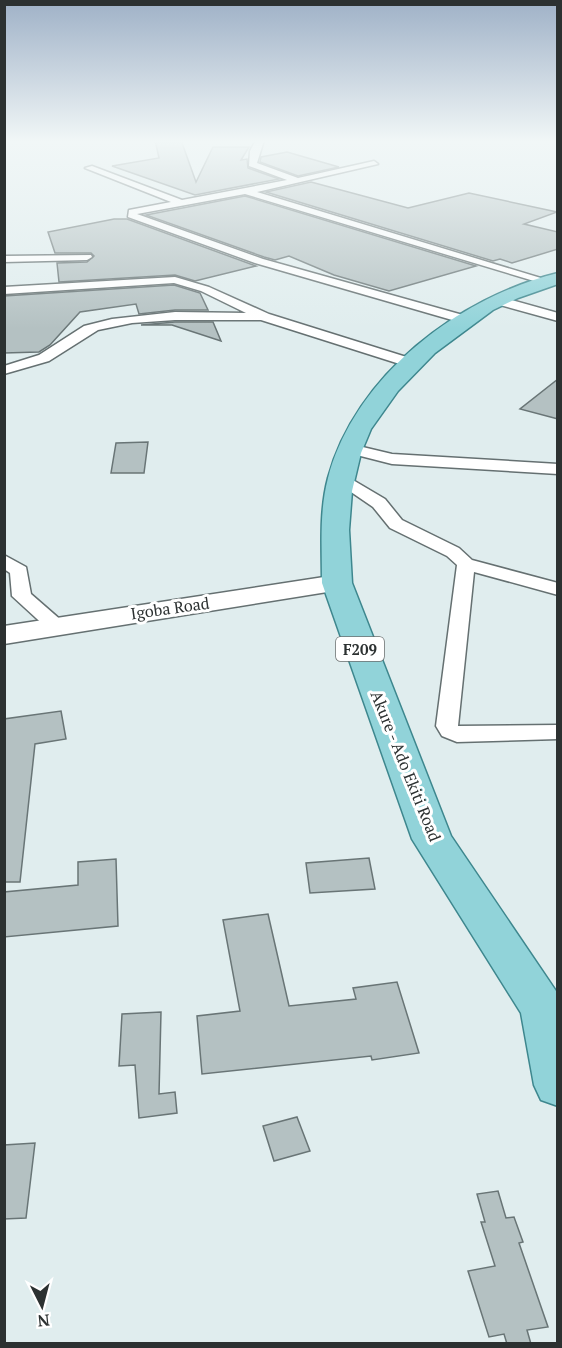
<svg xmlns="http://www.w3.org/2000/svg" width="562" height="1348" font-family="'PT Serif',serif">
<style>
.building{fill:#b4c1c2;stroke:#697576;stroke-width:1.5}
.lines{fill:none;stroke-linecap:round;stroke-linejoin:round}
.street-casing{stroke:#657071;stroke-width:3}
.secondary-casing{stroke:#657071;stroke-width:3}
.primary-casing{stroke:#3e878e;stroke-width:3}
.street{fill:#fff;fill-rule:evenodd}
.secondary{fill:#fff;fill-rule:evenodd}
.primary{fill:#91d3d9;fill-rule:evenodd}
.labels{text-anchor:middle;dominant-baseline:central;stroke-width:6;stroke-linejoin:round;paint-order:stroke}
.shield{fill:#fff;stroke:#6b6f6f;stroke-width:1.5}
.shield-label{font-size:15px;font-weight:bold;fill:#2c3131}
.street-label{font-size:16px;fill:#2c3131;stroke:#fff}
</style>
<rect width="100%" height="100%" fill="#e0edee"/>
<g class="building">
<path d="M 155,140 L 181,140 L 196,182 L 213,147 L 249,147 L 241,160 L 247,159 L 248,168 L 279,179 L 195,195 L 112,166 L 159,158 Z"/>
<path d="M 287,152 L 339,167 L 298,176 L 260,162 L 261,157 Z"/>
<path d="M 311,182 L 408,208 L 469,193 L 557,212 L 524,224 L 558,232 L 558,249 L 512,263 L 500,259 L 493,261 L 266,192 Z"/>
<path d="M 245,196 L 476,266 L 389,291 L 334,275 L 289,256 L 275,260 L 264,257 L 146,215 Z"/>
<path d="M 114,219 L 127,219 L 256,266 L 195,281 L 175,275 L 59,282 L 57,263 L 87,262 L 94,256 L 91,253 L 55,253 L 48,232 Z"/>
<path d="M 174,285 L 200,293 L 208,310 L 175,310 L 139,314 L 136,304 L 80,312 L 50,345 L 39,352 L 4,353 L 4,296 Z"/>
<path d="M 175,322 L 213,322 L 221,341 L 172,325 L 141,325 Z"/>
<path d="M 558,379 L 558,419 L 520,409 Z"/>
<path d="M 148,442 L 144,473 L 111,473 L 116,443 Z"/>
<path d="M 61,711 L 66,739 L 35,744 L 20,882 L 4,882 L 4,719 Z"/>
<path d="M 369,858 L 375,889 L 310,893 L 306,863 Z"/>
<path d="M 116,859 L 118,926 L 4,937 L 4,892 L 78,885 L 78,862 Z"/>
<path d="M 268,914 L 289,1006 L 356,999 L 353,988 L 397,982 L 419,1053 L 372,1060 L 371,1056 L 202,1074 L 197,1016 L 240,1011 L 223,920 Z"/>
<path d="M 161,1012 L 159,1094 L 175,1092 L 177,1113 L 139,1118 L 135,1065 L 119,1066 L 122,1014 Z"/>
<path d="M 297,1117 L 310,1151 L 274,1161 L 263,1126 Z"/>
<path d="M 35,1143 L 26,1218 L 4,1219 L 4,1145 Z"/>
<path d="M 498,1191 L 506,1218 L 514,1217 L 523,1242 L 519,1243 L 548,1327 L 527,1330 L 531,1344 L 507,1344 L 504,1334 L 489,1337 L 468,1271 L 495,1266 L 481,1222 L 485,1222 L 477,1194 Z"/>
</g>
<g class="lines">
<defs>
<g id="street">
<path d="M 256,140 L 264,140 L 257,163 L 298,178 L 374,161 L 378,164 L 257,192 L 554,282 L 544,284 L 245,194 L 137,214 L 263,259 L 470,317 L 470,323 L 466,324 L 255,263 L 128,217 L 129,210 L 171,202 L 85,168 L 92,166 L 182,200 L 287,180 L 249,166 L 250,151 Z"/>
<path d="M 91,255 L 92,257 L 87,260 L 4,262 L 4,256 Z"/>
<path d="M 175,277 L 209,287 L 269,314 L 416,360 L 418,363 L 411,367 L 406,366 L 261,320 L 175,320 L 132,323 L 98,330 L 49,361 L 4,374 L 4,366 L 39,355 L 84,326 L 112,319 L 175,312 L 246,313 L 201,291 L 174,283 L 4,294 L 4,287 Z"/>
<path d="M 497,296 L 558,313 L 558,321 L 493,303 L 491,300 Z"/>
<path d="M 350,444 L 392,454 L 558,464 L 558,474 L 392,464 L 345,452 L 342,449 Z"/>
<path d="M 341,473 L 385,499 L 402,520 L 459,548 L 472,560 L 558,583 L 558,595 L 474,572 L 458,726 L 558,725 L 558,739 L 457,742 L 442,736 L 436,726 L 457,565 L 447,556 L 390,528 L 373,507 L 335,481 L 333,478 L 335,475 Z"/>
<path d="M 4,555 L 26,567 L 31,594 L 62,621 L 65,625 L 62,629 L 48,629 L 12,596 L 10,573 L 4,569 Z"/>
</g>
<path id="secondary" d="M 337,575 L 346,577 L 350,583 L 346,589 L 4,644 L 4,626 Z"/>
<path id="primary" d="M 558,273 L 558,284 L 518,298 L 493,310 L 435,353 L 398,391 L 371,429 L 361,453 L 352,491 L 349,530 L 352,583 L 451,836 L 558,994 L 558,1106 L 541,1100 L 534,1085 L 521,1013 L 412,839 L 322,583 C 322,548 319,512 328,478 C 355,376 459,297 558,273 Z"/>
</defs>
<use href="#street" class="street-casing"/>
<use href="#secondary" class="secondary-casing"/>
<use href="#primary" class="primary-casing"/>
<use href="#street" class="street"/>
<use href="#secondary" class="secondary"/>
<use href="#primary" class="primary"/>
</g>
<linearGradient id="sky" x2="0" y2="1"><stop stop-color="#9fb1c7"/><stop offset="0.43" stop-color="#f1f7f7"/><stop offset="1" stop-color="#f1f7f7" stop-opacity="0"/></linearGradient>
<rect width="562" height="329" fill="url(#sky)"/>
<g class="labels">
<rect class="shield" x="336" y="637" width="48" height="24" rx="4.5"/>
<g class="shield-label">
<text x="360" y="649">F209</text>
</g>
<g class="street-label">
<text transform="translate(170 608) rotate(-8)">Igoba Road</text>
<text transform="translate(406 766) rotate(68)">Akure - Ado Ekiti Road</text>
</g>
</g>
<rect width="562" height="1348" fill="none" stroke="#2c3131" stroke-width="12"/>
<g transform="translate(42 1306) rotate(174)" stroke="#ffffff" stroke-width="4.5" paint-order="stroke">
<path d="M0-4.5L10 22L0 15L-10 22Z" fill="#2c3131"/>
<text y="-9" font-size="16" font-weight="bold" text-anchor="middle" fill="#2c3131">N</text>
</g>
</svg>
